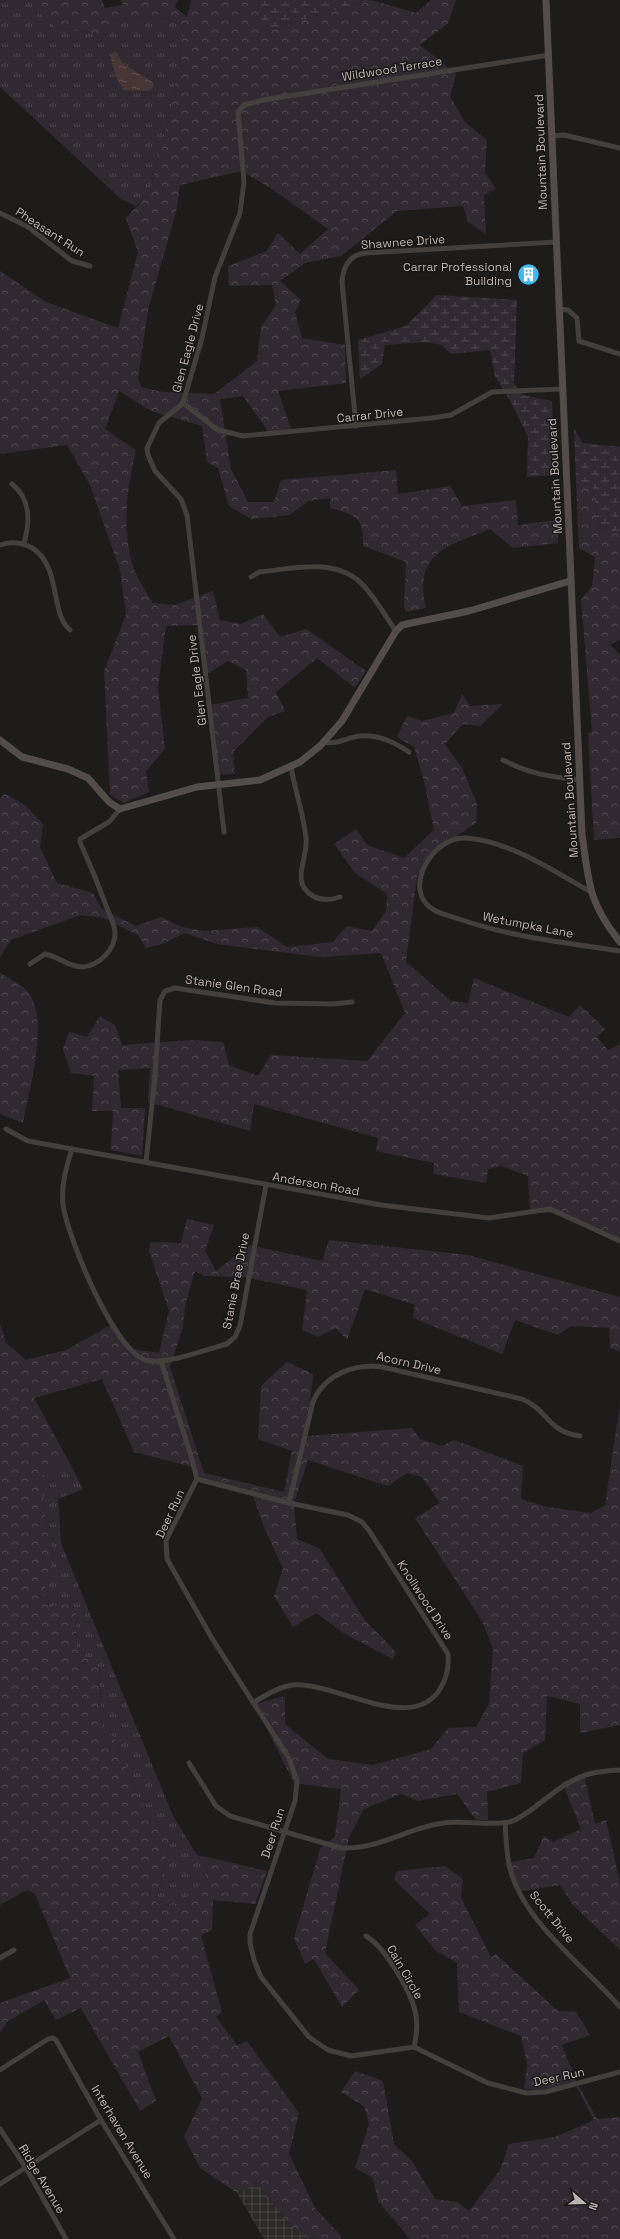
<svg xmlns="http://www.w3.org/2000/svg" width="620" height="2239" font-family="'Space Grotesk',sans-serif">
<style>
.industrial{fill:url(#industrial-grid)}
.grass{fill:url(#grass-tufts)}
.forest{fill:url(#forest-crowns);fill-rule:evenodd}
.wetland{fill:url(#wetland-marsh)}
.water{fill:url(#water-ripples)}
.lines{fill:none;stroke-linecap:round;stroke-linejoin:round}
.street{stroke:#423f3c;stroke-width:5}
.secondary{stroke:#524d4a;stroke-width:7}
.labels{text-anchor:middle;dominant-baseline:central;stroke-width:3;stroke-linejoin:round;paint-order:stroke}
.street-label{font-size:12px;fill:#bcb3ae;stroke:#181716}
.poi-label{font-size:12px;fill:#bcb3ae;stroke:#181716;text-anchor:end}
</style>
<defs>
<pattern id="industrial-grid" width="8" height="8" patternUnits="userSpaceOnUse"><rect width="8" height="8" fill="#2a2927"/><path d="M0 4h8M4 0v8" fill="none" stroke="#474644"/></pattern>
<pattern id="grass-tufts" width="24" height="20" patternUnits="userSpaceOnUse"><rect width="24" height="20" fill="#302932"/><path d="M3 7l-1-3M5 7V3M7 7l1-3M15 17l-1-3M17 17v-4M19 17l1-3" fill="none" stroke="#4c464d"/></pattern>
<pattern id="forest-crowns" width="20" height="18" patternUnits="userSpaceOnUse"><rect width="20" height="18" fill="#302932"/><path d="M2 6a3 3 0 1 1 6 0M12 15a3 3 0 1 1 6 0" fill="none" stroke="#4c464d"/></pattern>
<pattern id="wetland-marsh" width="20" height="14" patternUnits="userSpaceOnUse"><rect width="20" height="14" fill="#302932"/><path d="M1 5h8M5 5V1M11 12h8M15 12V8" fill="none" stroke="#4c464d"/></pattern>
<pattern id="water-ripples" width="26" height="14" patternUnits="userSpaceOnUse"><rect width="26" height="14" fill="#473634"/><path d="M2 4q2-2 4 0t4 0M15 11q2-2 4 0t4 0" fill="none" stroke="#60514f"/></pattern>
</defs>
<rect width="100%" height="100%" fill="#1d1c1b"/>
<path class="industrial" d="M 257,2183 L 296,2232 L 317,2239 L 264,2239 L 237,2193 Z"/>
<g class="grass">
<path d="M 0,0 L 30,0 L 36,10 L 57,28 L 107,35 L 113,20 C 137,18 166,10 184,30 L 171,108 L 150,192 L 136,206 L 121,199 L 0,87 Z"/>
<path d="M 67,1458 L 83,1489 L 58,1499 L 61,1543 L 173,1816 L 197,1855 L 212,1858 L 205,1880 L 176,1906 L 156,1903 L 170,1838 L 146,1814 L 113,1736 L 102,1734 L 99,1669 L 77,1648 L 76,1610 L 49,1608 L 43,1596 L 54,1555 L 47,1529 L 41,1477 Z"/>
</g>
<g class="forest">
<path d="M 30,0 L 102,0 L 105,8 L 123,5 L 120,0 L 178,0 L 175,7 L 187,17 L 191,0 L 258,0 L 260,27 L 267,30 L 371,0 L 416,13 L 431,0 L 456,0 L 448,23 L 420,45 L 456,74 L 450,96 L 465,122 L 487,140 L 485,173 L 496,189 L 484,195 L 486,234 L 468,222 L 463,206 L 397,211 L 341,256 L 305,263 L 280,281 L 301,300 L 295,312 L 302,338 L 345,345 L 346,383 L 278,391 L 292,432 L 270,434 L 243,396 L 220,399 L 231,469 L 248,502 L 274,502 L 281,480 L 396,470 L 398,494 L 450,486 L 462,506 L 516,500 L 518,525 L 557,520 L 558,543 L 513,548 L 490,529 C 448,546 413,552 426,608 L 406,612 L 404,607 L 406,562 L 363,546 C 364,517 356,515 330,508 L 330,498 L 309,501 L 289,515 L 251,519 L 229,506 L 218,468 L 207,462 L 202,426 L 151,411 L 119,391 L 105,429 L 136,450 C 127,488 122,525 132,563 C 135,576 146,591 153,603 L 175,605 L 213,591 L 220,620 L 241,624 L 263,614 L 280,637 L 306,629 L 366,671 L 355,688 L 317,658 L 276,692 L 285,711 L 268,717 L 233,752 L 235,774 L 218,775 L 210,705 L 248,698 L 246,670 L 228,661 L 206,675 L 201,625 L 166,626 L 158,687 L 165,749 L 146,771 L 149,792 L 124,803 L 110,795 L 104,671 L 126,615 L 120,570 L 90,485 L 67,445 L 0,454 L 0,271 L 46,302 L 118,328 L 138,252 L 126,218 L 150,192 L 171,108 L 184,30 C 167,10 137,18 113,20 L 107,35 L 57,28 L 36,10 ZM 242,171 L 272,189 L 328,229 L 300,254 L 278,233 L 267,251 L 228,266 L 229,286 L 272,285 L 276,305 L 261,327 L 257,361 L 214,394 L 163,392 L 141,387 L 138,378 L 148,310 L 177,208 L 180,185 Z"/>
<path d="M 576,481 L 592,485 L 599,529 L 620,533 L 620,640 L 610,644 L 620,655 L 620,838 L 594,840 L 588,733 L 592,732 L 581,600 L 592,586 L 595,557 L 579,548 Z"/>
<path d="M 462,694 L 470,706 L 503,704 L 480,726 L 463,724 L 445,744 L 462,768 L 477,804 L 476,823 L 442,846 L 417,876 L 406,962 L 451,1001 L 468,1003 L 474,978 L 569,1017 L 580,1005 L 605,1029 L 597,1037 L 608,1050 L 620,1044 L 620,1239 L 560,1213 L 530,1212 L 528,1176 L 501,1166 L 488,1169 L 486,1183 L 433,1174 L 434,1163 L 376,1151 L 378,1138 L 254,1104 L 250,1131 L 148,1102 L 150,1068 L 118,1070 L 121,1108 L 145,1108 L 142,1156 L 111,1150 L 113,1111 L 92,1111 L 94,1076 L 71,1073 L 63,1049 L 69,1032 L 87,1037 L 100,1016 L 115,1025 L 122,1045 L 191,1040 L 223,1042 L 229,1065 L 258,1076 L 271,1055 L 367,1061 L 405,1013 L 381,953 L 321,957 L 217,944 L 185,933 L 162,944 L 146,948 L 138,935 L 103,918 L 80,915 L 11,940 L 0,957 L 0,798 L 5,794 L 25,805 L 43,824 L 40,847 L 57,883 L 93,893 L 102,909 L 136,926 L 161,917 L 182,927 L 204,931 L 257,927 L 287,947 L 333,942 L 347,926 L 372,931 L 386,911 L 387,894 L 355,873 L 334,844 L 356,829 L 367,845 L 404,858 L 434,830 L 424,781 L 414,747 L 397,737 L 407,716 L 422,721 L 454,713 Z"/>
<path d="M 0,973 C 8,978 19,983 26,990 C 51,1014 29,1091 23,1123 L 0,1114 Z"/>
<path d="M 187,1219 L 214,1225 L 205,1251 L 216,1271 L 250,1245 L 322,1261 L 329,1240 L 468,1255 L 620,1297 L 620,1352 L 610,1348 L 609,1328 L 571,1326 L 558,1335 L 515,1320 L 502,1354 L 413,1318 L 415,1305 L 365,1289 L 347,1340 L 336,1328 L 318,1337 L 302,1330 L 307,1290 L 245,1277 L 204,1276 L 195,1271 L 185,1306 L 183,1327 L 170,1367 L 204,1473 L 284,1492 L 292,1451 L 258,1439 L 261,1386 L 287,1362 L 313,1374 L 307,1436 L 412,1428 L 420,1439 L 442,1446 L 454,1440 L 523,1466 L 521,1499 L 547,1507 L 591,1513 L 605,1505 L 620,1404 L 620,1725 L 580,1733 L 580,1704 L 547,1696 L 545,1740 L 523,1753 L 521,1783 L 487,1792 L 488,1820 L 476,1820 L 457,1794 L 418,1801 L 401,1794 L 364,1809 L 349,1837 L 325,1953 L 359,1990 L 342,2007 L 314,1959 L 305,1964 L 294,1938 L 320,1849 L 335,1837 L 341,1789 L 294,1783 L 255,1704 L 285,1696 L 285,1724 L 328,1759 L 373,1765 L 431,1749 L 448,1728 L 476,1727 L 489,1704 L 493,1649 L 482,1621 L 415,1518 L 440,1503 L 422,1477 L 407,1473 L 388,1486 L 308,1460 L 294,1503 L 297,1539 L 319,1548 L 364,1619 L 396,1652 L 393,1659 L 345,1634 L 316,1613 L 293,1627 L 274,1596 L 283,1569 L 264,1527 L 252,1493 L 199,1477 L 196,1468 L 134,1452 L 102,1379 L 34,1398 L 67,1458 L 41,1477 L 47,1529 L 54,1555 L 43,1597 L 49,1608 L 63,1602 L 76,1610 L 77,1648 L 99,1668 L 102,1734 L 113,1736 L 146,1813 L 170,1838 L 156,1903 L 176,1906 L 205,1880 L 212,1858 L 267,1871 L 255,1904 L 213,1900 L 212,1930 L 201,1935 L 222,2012 L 216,2017 L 237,2045 L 247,2041 L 299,2113 L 289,2154 L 315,2208 L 341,2236 L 341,2239 L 317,2239 L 296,2232 L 257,2183 L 237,2193 L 200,2168 L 184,2137 L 202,2098 L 169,2036 L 138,2052 L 156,2101 L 140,2111 L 81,2008 L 56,2020 L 44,2000 L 7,2022 L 0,2033 L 0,2003 L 70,1978 L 35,1894 L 27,1890 L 0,1905 L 0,1323 L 6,1343 L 26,1360 L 66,1350 L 111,1325 L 132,1349 L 159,1353 L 169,1311 L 149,1251 L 151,1242 L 181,1243 Z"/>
<path d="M 584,1775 L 595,1824 L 606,1820 L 620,1883 L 620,1950 L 573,1905 L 560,1885 L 517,1892 L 505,1863 L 534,1858 L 544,1836 L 553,1842 L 581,1829 L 562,1782 Z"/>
<path d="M 445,1866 L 463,1879 L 461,1898 L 491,1957 L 496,1954 L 558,2011 L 576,2012 L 590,2035 L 562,2045 L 576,2081 L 597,2119 L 620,2117 L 620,2239 L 410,2239 L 378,2201 L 373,2178 L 355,2168 L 369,2124 L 364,2106 L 341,2092 L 355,2071 L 383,2081 L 394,2144 L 412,2161 L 435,2199 L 457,2202 L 469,2211 L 500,2170 L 509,2144 L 555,2137 L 594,2120 L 574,2082 L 543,2090 L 524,2089 L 527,2065 L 521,2036 L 459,2012 L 457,1963 L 436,1951 L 415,1925 L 430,1914 L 394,1880 L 397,1871 Z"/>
</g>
<g class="wetland">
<path d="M 258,0 L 371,0 L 267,30 L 260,27 Z"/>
<path d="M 437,295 L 517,300 L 514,384 L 523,395 L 552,401 L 555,475 L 527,477 L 528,437 L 512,404 L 495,376 L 490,350 L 451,354 L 442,345 L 424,342 L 385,345 L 382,364 L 360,379 L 358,340 L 406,326 Z"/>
<path d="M 574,429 L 583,443 L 620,447 L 620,533 L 599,529 L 592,485 L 576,481 Z"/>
</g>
<path class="water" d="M 115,51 L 117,52 L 122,63 L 154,83 L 152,89 L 148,91 L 124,90 C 117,82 111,66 111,55 Z"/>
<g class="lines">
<g class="street">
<path d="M 552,136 L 564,135 L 620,148"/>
<path d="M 0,213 L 28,227 L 72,261 L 90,266"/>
<path d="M 559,309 L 568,310 L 577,318 L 579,341 L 620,354"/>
<path d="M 183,403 L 218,430 L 243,436 L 432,418 L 451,415 L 492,392 L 562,389"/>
<path d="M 356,426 L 342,282 C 343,267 349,255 365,253 L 556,242"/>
<path d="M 12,484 C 31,499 30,523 24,543"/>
<path d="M 0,545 C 13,541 24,542 35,550 C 61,570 50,613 70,630"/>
<path d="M 251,577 L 259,572 C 292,569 335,557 362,584 C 375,597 385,616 396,631"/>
<path d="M 323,742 C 337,745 346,738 359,736 C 378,734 394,742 409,752"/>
<path d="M 503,760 C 533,775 548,776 580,780"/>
<path d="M 291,767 C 295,790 303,813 306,837 C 309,858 289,882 313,896 C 322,901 331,900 340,897"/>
<path d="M 224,832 L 187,515 L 181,499 L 155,471 L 148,455 L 147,448 L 159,423 L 183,403 L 202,338 L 215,277 L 240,213 L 244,182 L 238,112 L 244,105 L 263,100 L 549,55"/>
<path d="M 591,892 C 553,871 510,841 466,838 C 431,836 401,892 434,910 C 441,914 451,916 459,919 C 511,937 566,943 620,951"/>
<path d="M 30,964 L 45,954 C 58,956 68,967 82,967 C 99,966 116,949 115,932 C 114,923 110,916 107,908 C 99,886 90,864 80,842 L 80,839 L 109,822 L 120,809"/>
<path d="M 6,1129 L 28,1141 L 381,1205 L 489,1218 L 550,1209 L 620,1241"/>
<path d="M 72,1149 C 66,1168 61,1185 63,1205 C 68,1238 113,1348 145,1360 C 164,1366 207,1349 227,1344 L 235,1337 L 240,1326 L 266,1185"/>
<path d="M 146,1162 L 155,1076 L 160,1000 L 165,991 L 175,988 L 275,1003 L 333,1004 L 352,1002"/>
<path d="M 161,1361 L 191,1456 L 197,1479 L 166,1540 L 167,1559 L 213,1640 L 289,1758 L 297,1781 L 295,1801 L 250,1934 L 250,1943 L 254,1960 L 261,1977 L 309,2037 L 328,2050 L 351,2056 L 414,2047 L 488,2083 L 526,2093 L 545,2092 L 620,2072"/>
<path d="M 197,1479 L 289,1503 L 348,1515 L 362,1522 L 370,1532 L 448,1654 C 449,1666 447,1678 440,1689 C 412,1735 334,1681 293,1685 C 280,1686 265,1696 254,1702"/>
<path d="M 289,1503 L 313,1402 C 324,1375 354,1363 382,1367 L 522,1399 C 548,1409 547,1432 580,1436"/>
<path d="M 189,1763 L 216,1806 L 230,1816 L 341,1848 C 378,1850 407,1828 443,1823 C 460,1820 502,1827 515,1820 C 537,1809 553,1789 576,1779 C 589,1772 605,1771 620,1770"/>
<path d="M 505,1822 C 506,1837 506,1853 510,1868 C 523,1922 585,1966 620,2007"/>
<path d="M 366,1936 C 385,1947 413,1994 416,2016 C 418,2027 416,2037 414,2047"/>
<path d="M 0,1958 L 14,1950"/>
<path d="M 0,2070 L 48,2039 L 53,2038 L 56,2040 L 101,2120 L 174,2239"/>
<path d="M 0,2129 L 26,2168 L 66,2239"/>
<path d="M 0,2184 L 101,2120"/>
</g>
<g class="secondary">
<path d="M 546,0 L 582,834 C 589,883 588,902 620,942"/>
<path d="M 0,740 L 22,757 L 68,769 L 88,778 L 109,802 L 120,809 L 197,787 L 260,780 L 300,762 L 320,746 L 342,721 L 396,631 L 402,625 L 469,611 L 570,581"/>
</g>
</g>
<defs>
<symbol id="building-disc" viewBox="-11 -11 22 22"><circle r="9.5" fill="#41b9f0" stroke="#181716"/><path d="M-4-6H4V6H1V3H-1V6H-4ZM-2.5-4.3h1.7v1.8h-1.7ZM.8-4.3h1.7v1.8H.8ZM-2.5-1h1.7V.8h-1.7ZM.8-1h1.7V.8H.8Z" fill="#fff"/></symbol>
</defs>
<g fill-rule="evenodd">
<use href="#building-disc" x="516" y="262" width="25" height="25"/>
</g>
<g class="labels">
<g class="street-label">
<text transform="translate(392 69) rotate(-9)">Wildwood Terrace</text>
<text transform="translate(541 152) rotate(-92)">Mountain Boulevard</text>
<text transform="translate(50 232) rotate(33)">Pheasant Run</text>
<text transform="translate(403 242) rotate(-4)">Shawnee Drive</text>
<text transform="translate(188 348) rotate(-75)">Glen Eagle Drive</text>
<text transform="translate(370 415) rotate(-6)">Carrar Drive</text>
<text transform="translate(555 476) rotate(-93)">Mountain Boulevard</text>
<text transform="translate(197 680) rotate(-97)">Glen Eagle Drive</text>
<text transform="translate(570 800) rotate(-94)">Mountain Boulevard</text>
<text transform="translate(528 925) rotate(11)">Wetumpka Lane</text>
<text transform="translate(234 986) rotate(8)">Stanie Glen Road</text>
<text transform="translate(316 1184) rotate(10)">Anderson Road</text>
<text transform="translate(236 1281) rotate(-79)">Stanie Brae Drive</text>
<text transform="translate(409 1363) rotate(13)">Acorn Drive</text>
<text transform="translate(170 1514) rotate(-65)">Deer Run</text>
<text transform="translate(425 1600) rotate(57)">Knollwood Drive</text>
<text transform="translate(273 1833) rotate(-72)">Deer Run</text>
<text transform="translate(552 1917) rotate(51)">Scott Drive</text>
<text transform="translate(405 1972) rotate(60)">Cain Circle</text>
<text transform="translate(559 2077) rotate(-12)">Deer Run</text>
<text transform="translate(122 2132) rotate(59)">Interhaven Avenue</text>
<text transform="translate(42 2179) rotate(59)">Ridge Avenue</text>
</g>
<g class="poi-label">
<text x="512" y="267">Carrar Professional<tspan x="512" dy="14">Building</tspan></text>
</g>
</g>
<g transform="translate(584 2203) rotate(110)" stroke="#181716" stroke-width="3" paint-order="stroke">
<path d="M0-3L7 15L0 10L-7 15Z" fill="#bcb3ae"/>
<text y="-6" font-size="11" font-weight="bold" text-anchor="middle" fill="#bcb3ae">N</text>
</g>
</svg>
